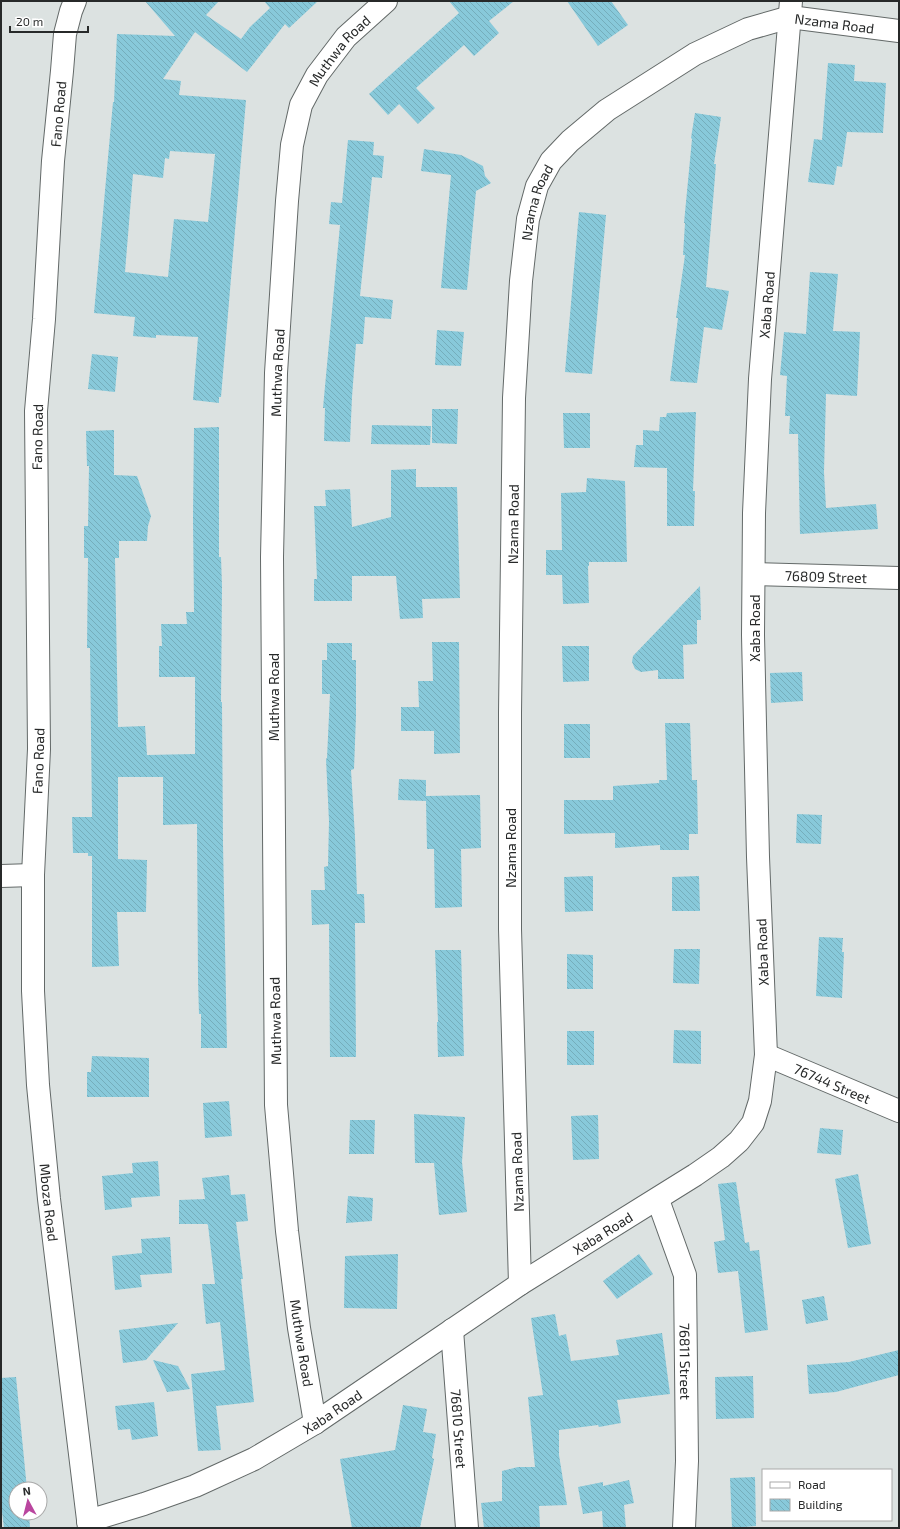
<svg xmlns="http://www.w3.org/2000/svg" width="900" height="1529" font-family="'Exo 2',sans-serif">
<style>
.building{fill:url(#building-back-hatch);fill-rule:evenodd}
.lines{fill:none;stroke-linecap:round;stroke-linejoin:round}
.minor-casing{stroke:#636968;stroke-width:24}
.minor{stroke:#fff;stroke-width:22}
.labels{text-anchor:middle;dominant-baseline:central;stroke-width:4;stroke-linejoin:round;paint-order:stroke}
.street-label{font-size:14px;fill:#272929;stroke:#fff}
</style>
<defs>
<pattern id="building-back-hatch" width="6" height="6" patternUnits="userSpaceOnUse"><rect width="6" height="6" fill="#88c9da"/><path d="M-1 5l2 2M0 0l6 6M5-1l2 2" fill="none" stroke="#75adbb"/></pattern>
</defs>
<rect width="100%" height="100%" fill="#dce2e1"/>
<g class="building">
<path d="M 145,1 L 219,1 L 206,15 L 241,39 L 250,27 L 270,8 L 264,1 L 318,1 L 289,28 L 285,24 L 247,72 L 195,32 L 163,79 L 181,81 L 179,95 L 246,100 L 221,397 L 219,397 L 219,403 L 193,400 L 198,337 L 156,335 L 156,338 L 133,336 L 135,317 L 94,313 L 113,102 L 114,102 L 117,34 L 175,36 ZM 170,151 L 215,154 L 208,222 L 174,219 L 168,277 L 125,272 L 133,174 L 163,178 L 165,158 L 169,159 Z"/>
<path d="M 449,1 L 514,1 L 489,21 L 499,33 L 474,56 L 464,45 L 416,88 L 435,108 L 418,124 L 399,104 L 388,115 L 369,94 L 459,13 Z"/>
<path d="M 567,1 L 611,1 L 628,25 L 598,46 Z"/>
<path d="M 828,63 L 855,65 L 854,81 L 886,83 L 883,133 L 847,132 L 842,167 L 837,166 L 834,185 L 808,182 L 814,139 L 822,140 Z"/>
<path d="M 695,113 L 721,117 L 714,164 L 716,164 L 706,287 L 729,291 L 722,330 L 704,327 L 697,383 L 670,381 L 678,318 L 676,318 L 685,255 L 683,255 L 685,223 L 684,223 L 692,139 L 691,138 Z"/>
<path d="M 348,140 L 374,142 L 373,155 L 384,156 L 382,178 L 372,177 L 360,296 L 393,300 L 391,319 L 365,317 L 363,344 L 356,344 L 352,397 L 350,442 L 324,441 L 325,408 L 323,408 L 340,225 L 329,224 L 331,202 L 342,203 Z"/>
<path d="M 424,149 L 461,155 L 483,166 L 485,176 L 491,183 L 476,191 L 467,290 L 441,288 L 451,175 L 421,171 Z"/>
<path d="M 579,212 L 606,215 L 592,374 L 565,372 Z"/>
<path d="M 810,272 L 838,274 L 833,331 L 860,332 L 857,396 L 826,394 L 824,472 L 826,508 L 876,504 L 878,529 L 800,534 L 798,434 L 789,434 L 790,416 L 785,416 L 787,376 L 780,375 L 784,332 L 806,334 Z"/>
<path d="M 437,330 L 464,332 L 461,366 L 435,365 Z"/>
<path d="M 92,354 L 118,357 L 115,392 L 88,389 Z"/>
<path d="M 432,409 L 458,409 L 457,444 L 432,443 Z"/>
<path d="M 696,412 L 693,491 L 695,491 L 694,526 L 667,526 L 667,468 L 634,467 L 636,445 L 643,445 L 643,430 L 659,431 L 660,417 L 666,417 L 667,413 Z"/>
<path d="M 563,413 L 590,413 L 590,448 L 564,448 Z"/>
<path d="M 372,425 L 431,426 L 430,445 L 371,444 Z"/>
<path d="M 219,427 L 219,557 L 221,557 L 222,586 L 221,702 L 222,702 L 223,844 L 227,1048 L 201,1048 L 201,1014 L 199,1014 L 198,980 L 197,824 L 163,825 L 163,777 L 118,777 L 118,859 L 147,860 L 146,912 L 117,912 L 119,966 L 92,967 L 92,856 L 88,856 L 88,853 L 73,853 L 72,817 L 92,817 L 90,648 L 87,648 L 88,558 L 84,558 L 84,526 L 88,526 L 89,466 L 87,466 L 86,431 L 114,430 L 114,475 L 137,476 L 151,516 L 148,526 L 147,541 L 119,541 L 119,558 L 115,558 L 118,727 L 145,726 L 147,755 L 195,754 L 195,677 L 159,677 L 159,646 L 162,646 L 161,624 L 187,624 L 186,612 L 194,612 L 193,518 L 194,428 Z"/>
<path d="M 416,469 L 416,487 L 457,487 L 460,598 L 422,599 L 423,618 L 400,619 L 396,576 L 352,576 L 352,601 L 314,601 L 314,579 L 317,579 L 314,506 L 326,506 L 325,490 L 350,489 L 352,527 L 391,517 L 391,470 Z"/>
<path d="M 587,478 L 625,481 L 627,562 L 589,562 L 589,566 L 588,566 L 589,603 L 563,604 L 562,575 L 546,575 L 546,550 L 562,550 L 561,493 L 586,492 Z"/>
<path d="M 700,586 L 701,620 L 697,620 L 697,644 L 683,645 L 684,679 L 658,679 L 658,670 L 641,672 L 635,669 L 632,662 L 633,656 Z"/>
<path d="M 432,642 L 459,642 L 460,753 L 434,754 L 434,731 L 401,731 L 401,707 L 419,707 L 418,681 L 433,681 Z"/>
<path d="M 327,643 L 352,643 L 352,660 L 356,660 L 356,716 L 354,769 L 351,770 L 355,837 L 357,894 L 364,894 L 365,923 L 355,923 L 356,1057 L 330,1057 L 329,924 L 312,925 L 311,890 L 325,890 L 324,867 L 328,866 L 329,821 L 326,759 L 327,758 L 330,694 L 322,694 L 322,660 L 327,660 Z"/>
<path d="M 562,646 L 589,646 L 589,681 L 563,682 Z"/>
<path d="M 802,672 L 803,701 L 771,703 L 770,673 Z"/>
<path d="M 665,723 L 690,723 L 692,780 L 697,780 L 698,834 L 689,834 L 689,850 L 660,850 L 660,845 L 615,848 L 615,833 L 564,834 L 564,800 L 613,800 L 613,786 L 659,783 L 659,780 L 667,780 Z"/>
<rect x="564" y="724" width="26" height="34"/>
<path d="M 399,779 L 426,780 L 426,796 L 480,795 L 481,848 L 461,849 L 462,907 L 435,908 L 434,849 L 427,849 L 426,801 L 398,800 Z"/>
<path d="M 797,814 L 822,815 L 821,844 L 796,843 Z"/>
<path d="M 593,876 L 593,911 L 565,912 L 564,877 Z"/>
<path d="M 699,876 L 700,911 L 672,911 L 672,877 Z"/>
<path d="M 819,937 L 843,938 L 842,952 L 844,952 L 842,998 L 816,996 Z"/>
<path d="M 674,949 L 700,949 L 699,984 L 673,983 Z"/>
<path d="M 435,950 L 461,950 L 464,1056 L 438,1057 L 437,1022 L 438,1022 Z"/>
<path d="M 567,954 L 593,955 L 593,989 L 567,989 Z"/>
<path d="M 674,1030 L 701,1031 L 701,1064 L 673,1063 Z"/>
<rect x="567" y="1031" width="27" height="34"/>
<path d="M 92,1056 L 149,1058 L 149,1097 L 87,1097 L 87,1072 L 91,1072 Z"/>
<path d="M 229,1101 L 232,1136 L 205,1138 L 203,1103 Z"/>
<path d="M 414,1114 L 465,1117 L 462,1162 L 467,1212 L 439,1215 L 434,1163 L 415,1163 Z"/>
<path d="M 598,1115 L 599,1159 L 573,1160 L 571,1116 Z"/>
<path d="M 350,1120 L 375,1120 L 374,1154 L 349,1154 Z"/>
<path d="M 820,1128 L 843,1130 L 841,1155 L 817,1153 Z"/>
<path d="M 158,1161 L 160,1196 L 131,1198 L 132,1207 L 105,1210 L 102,1176 L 133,1173 L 132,1163 Z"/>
<path d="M 858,1174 L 871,1244 L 848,1248 L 835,1179 Z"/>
<path d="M 229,1175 L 231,1195 L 245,1194 L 248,1221 L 236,1222 L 243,1279 L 241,1279 L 254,1402 L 216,1406 L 221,1450 L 198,1451 L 191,1374 L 225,1370 L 220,1322 L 206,1324 L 202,1284 L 215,1284 L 208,1225 L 207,1224 L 179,1224 L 179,1200 L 205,1199 L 202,1178 Z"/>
<path d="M 736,1182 L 745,1243 L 749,1242 L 750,1251 L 759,1250 L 768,1330 L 745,1333 L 738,1271 L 718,1273 L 714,1242 L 725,1240 L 718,1184 Z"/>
<path d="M 348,1196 L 373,1198 L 372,1221 L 346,1223 Z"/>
<path d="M 170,1237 L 172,1273 L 140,1275 L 142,1287 L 115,1290 L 112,1256 L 142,1253 L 141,1239 Z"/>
<path d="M 398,1254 L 397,1309 L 344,1308 L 345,1256 Z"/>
<path d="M 639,1254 L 653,1274 L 617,1299 L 603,1281 Z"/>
<path d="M 824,1296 L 828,1320 L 806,1324 L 802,1300 Z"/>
<path d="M 555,1314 L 559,1336 L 566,1334 L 571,1361 L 619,1355 L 616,1340 L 662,1333 L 670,1394 L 617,1400 L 621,1423 L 599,1427 L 598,1425 L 559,1430 L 559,1455 L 567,1505 L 539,1506 L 540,1528 L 484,1528 L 481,1503 L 502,1501 L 502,1471 L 518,1467 L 535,1467 L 528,1397 L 543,1395 L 531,1318 Z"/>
<path d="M 178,1323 L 146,1360 L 123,1363 L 119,1330 Z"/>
<path d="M 899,1350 L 899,1375 L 836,1392 L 809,1394 L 807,1365 L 849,1362 Z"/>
<path d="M 153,1360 L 178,1366 L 190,1389 L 167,1392 Z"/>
<path d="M 753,1376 L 754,1418 L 716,1419 L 715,1377 Z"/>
<path d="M 16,1377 L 27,1489 L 16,1489 L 16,1513 L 29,1513 L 30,1528 L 4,1528 L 1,1504 L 1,1378 Z"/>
<path d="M 154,1402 L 158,1436 L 132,1440 L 130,1429 L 118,1430 L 115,1406 Z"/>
<path d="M 403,1405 L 427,1409 L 423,1432 L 436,1434 L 432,1458 L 434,1459 L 420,1528 L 352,1528 L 340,1459 L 395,1450 Z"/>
<path d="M 755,1477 L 756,1526 L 732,1528 L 730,1478 Z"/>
<path d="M 629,1480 L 634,1503 L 624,1505 L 626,1528 L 603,1528 L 602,1511 L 583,1514 L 578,1487 L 603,1482 L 603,1486 Z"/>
</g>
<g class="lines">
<defs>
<g id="minor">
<path id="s1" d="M 75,1 L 71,11 L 65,34 L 62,71 L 53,161 L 44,319 L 36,411 L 39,749 L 33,875 L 33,991 L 38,1085 L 49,1199 L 89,1528"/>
<path id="s2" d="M 754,574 L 899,578"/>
<path d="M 1,876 L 33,875"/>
<path id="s3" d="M 766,1055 L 899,1111"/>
<path id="s4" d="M 658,1200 L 685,1275 L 687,1461 L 684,1528"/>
<path id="s5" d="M 520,1284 L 510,929 L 510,713 L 514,398 L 521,281 L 528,219 L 537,186 L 551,161 L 570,141 L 607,110 L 695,54 L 748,29 L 790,17 L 899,31"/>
<path id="s6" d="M 452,1330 L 467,1528"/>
<path id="s7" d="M 315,1423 L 299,1328 L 287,1231 L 276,1105 L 272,557 L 276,373 L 287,201 L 292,145 L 301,105 L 317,75 L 346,37 L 386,1"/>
<path id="s8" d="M 88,1521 L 144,1504 L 195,1486 L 254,1459 L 315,1423 L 520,1284 L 695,1175 L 721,1157 L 739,1141 L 753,1123 L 760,1101 L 766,1055 L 758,857 L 753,635 L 754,513 L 760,379 L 791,1"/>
</g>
</defs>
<use href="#minor" class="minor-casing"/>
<use href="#minor" class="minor"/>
</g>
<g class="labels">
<g class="street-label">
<text stroke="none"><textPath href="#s5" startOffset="1456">Nzama Road</textPath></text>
<text stroke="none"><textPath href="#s7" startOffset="1389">Muthwa Road</textPath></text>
<text transform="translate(58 114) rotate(-85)">Fano Road</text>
<text stroke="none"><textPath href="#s5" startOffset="1084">Nzama Road</textPath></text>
<text stroke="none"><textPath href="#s8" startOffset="1601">Xaba Road</textPath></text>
<text stroke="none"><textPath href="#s7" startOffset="1053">Muthwa Road</textPath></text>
<text transform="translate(37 437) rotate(-89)">Fano Road</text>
<text stroke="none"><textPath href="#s5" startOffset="760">Nzama Road</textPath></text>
<text stroke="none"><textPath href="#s2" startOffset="72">76809 Street</textPath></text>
<text transform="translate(754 628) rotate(-90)">Xaba Road</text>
<text transform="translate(273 697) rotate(-90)">Muthwa Road</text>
<text transform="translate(38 761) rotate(-88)">Fano Road</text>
<text transform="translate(510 848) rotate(-90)">Nzama Road</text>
<text transform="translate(762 952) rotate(-92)">Xaba Road</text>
<text transform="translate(275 1021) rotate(-91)">Muthwa Road</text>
<text stroke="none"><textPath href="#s3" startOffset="72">76744 Street</textPath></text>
<text transform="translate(517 1172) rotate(-92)">Nzama Road</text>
<text stroke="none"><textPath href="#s1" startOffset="1205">Mboza Road</textPath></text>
<text stroke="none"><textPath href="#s8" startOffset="593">Xaba Road</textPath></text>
<text transform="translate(302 1343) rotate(81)">Muthwa Road</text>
<text stroke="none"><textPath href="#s4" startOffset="166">76811 Street</textPath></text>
<text stroke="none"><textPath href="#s8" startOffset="269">Xaba Road</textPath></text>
<text stroke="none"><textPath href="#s6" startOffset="99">76810 Street</textPath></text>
</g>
</g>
<rect width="900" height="1529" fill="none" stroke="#272929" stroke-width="4"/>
<rect x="762" y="1469" width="130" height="52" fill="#ffffff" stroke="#a9a9a9"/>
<rect x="770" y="1482" width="20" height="6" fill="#ffffff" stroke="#a9a9a9"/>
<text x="798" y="1489" font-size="12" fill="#272929">Road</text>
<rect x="770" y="1499" width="20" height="12" fill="url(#building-back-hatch)" stroke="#a9a9a9"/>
<text x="798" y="1509" font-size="12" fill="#272929">Building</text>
<g transform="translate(28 1501) rotate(353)"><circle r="19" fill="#ffffff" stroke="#a9a9a9"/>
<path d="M0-3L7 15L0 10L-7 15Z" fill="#ba469f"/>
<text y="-6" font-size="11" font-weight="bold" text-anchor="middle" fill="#272929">N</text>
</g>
<path d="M10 26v6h78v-6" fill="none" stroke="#272929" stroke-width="2"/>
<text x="16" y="26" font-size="12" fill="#272929" stroke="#ffffff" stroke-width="3" paint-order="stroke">20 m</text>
</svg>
